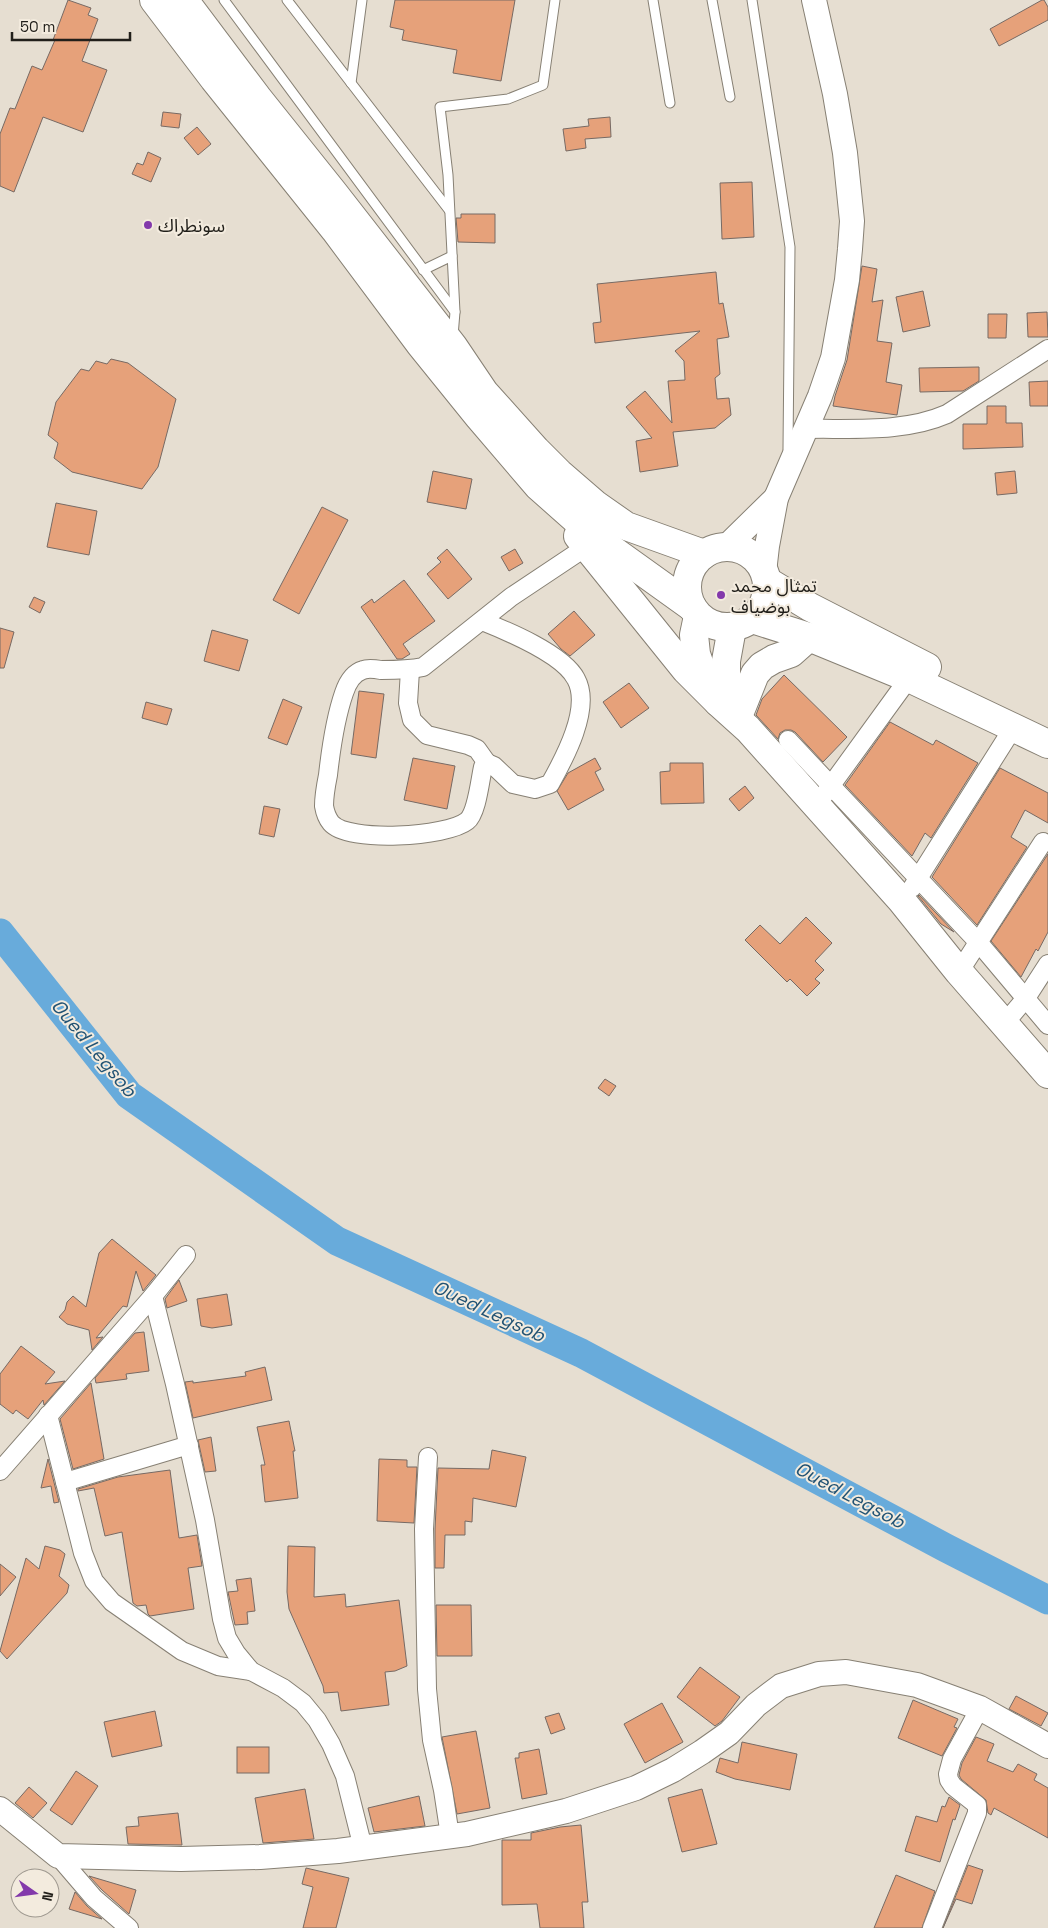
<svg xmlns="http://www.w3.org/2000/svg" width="1048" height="1928" font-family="'Space Grotesk','Noto Sans Arabic',sans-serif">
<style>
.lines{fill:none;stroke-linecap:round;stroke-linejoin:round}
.river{stroke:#68abdb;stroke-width:29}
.building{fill:#e6a17a;stroke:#776a64}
.lane-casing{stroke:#878074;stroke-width:11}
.street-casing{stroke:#878074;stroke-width:20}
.secondary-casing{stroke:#878074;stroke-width:26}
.primary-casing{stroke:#878074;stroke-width:30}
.highway-casing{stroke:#878074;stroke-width:30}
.lane{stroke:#fff;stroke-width:9}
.street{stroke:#fff;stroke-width:18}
.secondary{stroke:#fff;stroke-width:24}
.primary{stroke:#fff;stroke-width:28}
.highway{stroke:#fff;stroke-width:28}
.poi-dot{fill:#8339ab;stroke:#f3ebde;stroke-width:2}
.labels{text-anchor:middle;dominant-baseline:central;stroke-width:4;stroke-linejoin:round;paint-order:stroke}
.poi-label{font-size:18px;fill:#211f1a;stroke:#f3ebde;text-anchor:start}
.water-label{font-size:19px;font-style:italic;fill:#215273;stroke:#f3ebde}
</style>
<rect width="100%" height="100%" fill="#e6ded1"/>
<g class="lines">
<path class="river" d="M 0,933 L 129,1095 L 337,1241 L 581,1353 L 946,1548 L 1048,1600"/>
</g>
<g class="building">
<path d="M 68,0 L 91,8 L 88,15 L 98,19 L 82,61 L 107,70 L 83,132 L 43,117 L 14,192 L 0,186 L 0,134 L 10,108 L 15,109 L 32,66 L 42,70 L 55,40 L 53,40 Z"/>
<path d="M 395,0 L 515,0 L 501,81 L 453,73 L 457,50 L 402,40 L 404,30 L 390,27 Z"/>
<path d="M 1042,0 L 1044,0 L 1048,7 L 1048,20 L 999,46 L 990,29 Z"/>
<path d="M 163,112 L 181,114 L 179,128 L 161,126 Z"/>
<path d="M 610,117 L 611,137 L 585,139 L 586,148 L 566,151 L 563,129 L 589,126 L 588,119 Z"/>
<path d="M 197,127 L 211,144 L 198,155 L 184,138 Z"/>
<path d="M 148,152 L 161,158 L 151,182 L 132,174 L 137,163 L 143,165 Z"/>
<path d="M 752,182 L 754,237 L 722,239 L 720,183 Z"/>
<path d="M 461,214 L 495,214 L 495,243 L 458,242 L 456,218 L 461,218 Z"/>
<path d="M 862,266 L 877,269 L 872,302 L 883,300 L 877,341 L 892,343 L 886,382 L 902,385 L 897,415 L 833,406 L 835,396 L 847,360 Z"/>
<path d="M 716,272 L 719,304 L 723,303 L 729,337 L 717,339 L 720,374 L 715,378 L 717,399 L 729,398 L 731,415 L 715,428 L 673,432 L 678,466 L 640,472 L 636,441 L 652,438 L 626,407 L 645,391 L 672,423 L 668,381 L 685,380 L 684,361 L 675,351 L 700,331 L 595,343 L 593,323 L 601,322 L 597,284 Z"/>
<path d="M 923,291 L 930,326 L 903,332 L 896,297 Z"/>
<path d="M 1047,312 L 1048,337 L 1028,337 L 1027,313 Z"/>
<path d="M 988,314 L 1007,314 L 1006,338 L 988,338 Z"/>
<path d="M 111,359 L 128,363 L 176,399 L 158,467 L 142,489 L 72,472 L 54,458 L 58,443 L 48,435 L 56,402 L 81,369 L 89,371 L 96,361 L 107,364 Z"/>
<path d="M 979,367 L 979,381 L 963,391 L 920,392 L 919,368 Z"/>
<path d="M 1048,381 L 1048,406 L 1030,406 L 1029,382 Z"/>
<path d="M 987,406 L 1006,406 L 1006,423 L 1022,423 L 1023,447 L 963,449 L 963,424 L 987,424 Z"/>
<path d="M 433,471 L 472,479 L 466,509 L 427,502 Z"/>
<path d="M 1015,471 L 1017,493 L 997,495 L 995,473 Z"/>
<path d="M 56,503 L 97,511 L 89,555 L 47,547 Z"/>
<path d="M 322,507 L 348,520 L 299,614 L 273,600 Z"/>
<path d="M 447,549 L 472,579 L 448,599 L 427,574 L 441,562 L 437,558 Z"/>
<path d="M 515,549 L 523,563 L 509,571 L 501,557 Z"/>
<path d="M 404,580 L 435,621 L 403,644 L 410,654 L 402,659 L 397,659 L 361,607 L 372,599 L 374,603 Z"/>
<path d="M 34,597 L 45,602 L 40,613 L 29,607 Z"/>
<path d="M 574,611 L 595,635 L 570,656 L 561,649 L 548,634 Z"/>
<path d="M 0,628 L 14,632 L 4,668 L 0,668 Z"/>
<path d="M 212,630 L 248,640 L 239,671 L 204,661 Z"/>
<path d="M 784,675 L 847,737 L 823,762 L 795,732 L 791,730 L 785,730 L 780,733 L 778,739 L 756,715 L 762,699 Z"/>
<path d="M 629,683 L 649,708 L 621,728 L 603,702 Z"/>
<path d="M 359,691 L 384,694 L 376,758 L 351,754 Z"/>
<path d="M 283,699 L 302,707 L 287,745 L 268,738 Z"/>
<path d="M 146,702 L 172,709 L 167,725 L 142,718 Z"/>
<path d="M 890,722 L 933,745 L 936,740 L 978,763 L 931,838 L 925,833 L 912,856 L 845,785 Z"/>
<path d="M 413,758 L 455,766 L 447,809 L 404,800 Z"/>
<path d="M 595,758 L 601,769 L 595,772 L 604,790 L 568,810 L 557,791 L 568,773 Z"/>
<path d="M 670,763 L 703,763 L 704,803 L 661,804 L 660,772 L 670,771 Z"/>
<path d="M 1000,768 L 1048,793 L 1048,823 L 1025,810 L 1011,837 L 1027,847 L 977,925 L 932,877 Z"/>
<path d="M 745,786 L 754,798 L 739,811 L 729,799 Z"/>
<path d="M 264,806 L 280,809 L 274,837 L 259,834 Z"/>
<path d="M 1048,854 L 1048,932 L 1038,951 L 1036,949 L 1021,977 L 991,941 Z"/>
<path d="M 919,895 L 954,932 L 941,924 L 918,896 Z"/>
<path d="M 806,917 L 832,943 L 815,961 L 824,970 L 815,979 L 820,983 L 807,996 L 790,979 L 787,982 L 745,940 L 760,925 L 780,944 Z"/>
<path d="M 605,1079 L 616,1086 L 609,1096 L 598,1088 Z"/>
<path d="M 112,1239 L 156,1275 L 143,1291 L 136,1271 L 127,1307 L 123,1306 L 96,1338 L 103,1337 L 92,1350 L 89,1330 L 67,1324 L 59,1317 L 65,1310 L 67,1302 L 73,1296 L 86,1307 L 99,1253 Z"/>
<path d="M 179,1280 L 187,1301 L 167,1308 L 165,1299 Z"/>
<path d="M 227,1294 L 232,1325 L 212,1328 L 201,1326 L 197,1299 Z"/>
<path d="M 144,1332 L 149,1371 L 126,1374 L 127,1379 L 96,1383 L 95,1378 L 135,1333 Z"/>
<path d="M 21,1346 L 55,1372 L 45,1384 L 65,1381 L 44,1405 L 43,1400 L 28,1419 L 16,1410 L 13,1414 L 0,1404 L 0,1374 Z"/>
<path d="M 265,1367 L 272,1400 L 193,1418 L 185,1382 L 193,1381 L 193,1383 L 246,1376 L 245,1372 Z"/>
<path d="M 91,1383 L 104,1459 L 73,1469 L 60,1419 Z"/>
<path d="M 289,1421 L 295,1451 L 293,1451 L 298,1498 L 265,1502 L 261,1465 L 265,1465 L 257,1427 Z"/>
<path d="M 211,1437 L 216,1471 L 205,1472 L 198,1440 Z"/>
<path d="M 492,1450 L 526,1457 L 516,1507 L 473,1498 L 472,1522 L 465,1521 L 465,1535 L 445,1535 L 444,1568 L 435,1568 L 435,1529 L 438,1468 L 489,1469 Z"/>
<path d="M 48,1459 L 59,1502 L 54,1503 L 51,1486 L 41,1488 Z"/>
<path d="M 379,1459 L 407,1460 L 407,1467 L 417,1467 L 414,1523 L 377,1521 Z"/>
<path d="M 170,1470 L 179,1538 L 197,1535 L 202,1566 L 188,1568 L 194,1609 L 150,1616 L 148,1614 L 146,1605 L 137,1606 L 133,1603 L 122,1532 L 105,1536 L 94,1488 L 78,1491 L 78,1489 L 118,1477 Z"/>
<path d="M 45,1546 L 60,1550 L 65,1554 L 59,1576 L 69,1585 L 67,1593 L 7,1659 L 0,1651 L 26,1558 L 39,1569 Z"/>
<path d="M 288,1546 L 315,1547 L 314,1597 L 345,1594 L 346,1607 L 399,1600 L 407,1666 L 395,1671 L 385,1672 L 389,1705 L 341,1711 L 338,1692 L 324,1693 L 323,1686 L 289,1609 L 287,1592 Z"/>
<path d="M 0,1564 L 16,1577 L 0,1596 Z"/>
<path d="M 251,1578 L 255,1611 L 247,1612 L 248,1624 L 235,1625 L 228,1592 L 238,1591 L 236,1580 Z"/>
<path d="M 436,1605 L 471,1605 L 472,1656 L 437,1656 Z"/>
<path d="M 700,1667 L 740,1697 L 722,1721 L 715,1726 L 677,1697 Z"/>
<path d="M 1016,1696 L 1048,1713 L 1041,1726 L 1009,1709 Z"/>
<path d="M 913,1700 L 958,1719 L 954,1727 L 957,1728 L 942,1756 L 898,1738 Z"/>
<path d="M 662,1703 L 683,1742 L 645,1763 L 624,1724 Z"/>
<path d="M 155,1711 L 162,1746 L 112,1757 L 104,1722 Z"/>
<path d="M 559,1713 L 565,1729 L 551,1734 L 545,1717 Z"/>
<path d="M 476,1731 L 490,1808 L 457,1814 L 442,1737 Z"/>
<path d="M 976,1737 L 994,1744 L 987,1761 L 1013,1772 L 1018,1764 L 1037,1774 L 1034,1780 L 1048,1788 L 1048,1838 L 994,1808 L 991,1815 L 988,1813 L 986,1800 L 961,1779 L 959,1775 L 962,1763 Z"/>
<path d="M 742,1742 L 797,1754 L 790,1790 L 735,1779 L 716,1772 L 720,1758 L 738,1763 Z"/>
<rect x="237" y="1747" width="32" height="26"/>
<path d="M 539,1749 L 547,1794 L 522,1799 L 515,1758 L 519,1758 L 519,1753 Z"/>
<path d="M 76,1771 L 98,1786 L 72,1825 L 50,1810 Z"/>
<path d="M 29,1787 L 47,1803 L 33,1818 L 15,1803 Z"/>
<path d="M 305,1789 L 314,1839 L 263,1843 L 255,1798 Z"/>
<path d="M 702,1789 L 717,1844 L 682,1852 L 668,1798 Z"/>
<path d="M 419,1796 L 425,1826 L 374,1832 L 368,1808 Z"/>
<path d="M 949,1797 L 960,1805 L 955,1820 L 953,1819 L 940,1862 L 905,1851 L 916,1816 L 937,1822 L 942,1806 L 945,1807 Z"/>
<path d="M 178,1813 L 182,1845 L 128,1844 L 126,1827 L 139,1826 L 138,1817 Z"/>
<path d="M 581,1825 L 588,1902 L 582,1902 L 584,1928 L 540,1928 L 537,1904 L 502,1905 L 502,1840 L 531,1840 L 531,1833 L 560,1827 Z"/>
<path d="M 968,1865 L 983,1870 L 972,1904 L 956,1899 L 943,1928 Z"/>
<path d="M 306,1868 L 349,1878 L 336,1928 L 303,1928 L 313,1887 L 302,1884 Z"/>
<path d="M 896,1875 L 935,1891 L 922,1928 L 874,1928 Z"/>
<path d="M 89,1876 L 136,1890 L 129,1914 L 102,1890 Z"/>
<path d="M 75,1892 L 87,1906 L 102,1919 L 69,1909 Z"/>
</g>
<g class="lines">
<defs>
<g id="lane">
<path d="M 224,0 L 455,312 L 453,336"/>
<path d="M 287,0 L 449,210"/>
<path d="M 653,0 L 670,103"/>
<path d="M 712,0 L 730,97"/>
<path d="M 752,0 L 790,247 L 788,449"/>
<path d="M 351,83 L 362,0"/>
<path d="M 423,270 L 452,256"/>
<path d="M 455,312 L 448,175 L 440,107 L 508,99 L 543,85 L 555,0"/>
</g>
<g id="street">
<path d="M 805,429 C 851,428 904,433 947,414 L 1048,349"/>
<path d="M 482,621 C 507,631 563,654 576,679 C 592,708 564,759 550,784 L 535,789 L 513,784 L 494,766 L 487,763 L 483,767 C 480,780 477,813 467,821 C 447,837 348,843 331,823 C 327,818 325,812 324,806 C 324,796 326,785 328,775 C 331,748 335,719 344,693 C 347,684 353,673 363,670 C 368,668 375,669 381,670 C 396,670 409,670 423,667 L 511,597 L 586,547"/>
<path d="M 410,670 L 408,703 L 412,720 L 427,735 L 468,745 L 477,749 L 487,763"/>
<path d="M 788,740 L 979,943 L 1048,1025"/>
<path d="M 824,795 L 909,678"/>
<path d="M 912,888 L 1013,728"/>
<path d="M 959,972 L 1043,842"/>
<path d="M 1004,1024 L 1026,998 L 1048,964"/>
<path d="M 153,1296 L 175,1384 L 205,1520 L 222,1619 L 227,1638 L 236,1653 L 251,1671 L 283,1688 L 303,1703 L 317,1720 L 331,1744 L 345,1776 L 363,1848"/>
<path d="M 48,1415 L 83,1553 L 94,1581 L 112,1602 L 182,1651 L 218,1666 L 251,1671"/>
<path d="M 428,1457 L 424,1529 L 427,1689 L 432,1740 L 443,1790 L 450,1836"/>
<path d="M 0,1471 L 153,1296 L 186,1255"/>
<path d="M 65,1482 L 189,1445"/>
<path d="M 58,1856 L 94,1898 L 129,1928"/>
<path d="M 932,1928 L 977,1813 L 977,1805 L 953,1786 L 949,1780 L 948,1774 L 952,1759 L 980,1708"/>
</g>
<g id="secondary">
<path d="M 726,547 L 776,498"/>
<path d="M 764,572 L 767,546 L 776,498 L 820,396 L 833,358 L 847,280 L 850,249 L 852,221 L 845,153 L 835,94 L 814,0"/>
<path d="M 0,1809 L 58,1856 L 181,1859 L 260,1857 L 338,1851 L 467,1834 L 566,1811 L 636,1788 L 673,1770 L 702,1752 L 729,1733 L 756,1705 L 781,1686 L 819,1674 L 846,1672 L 917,1685 L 980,1708 L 1048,1746"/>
</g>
<g id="primary">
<circle cx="727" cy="587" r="40"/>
<path d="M 767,581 L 810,607 L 927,667"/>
<path d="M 698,616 L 694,635 L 696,654 L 703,674 L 718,702 L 748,729 L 902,901 L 959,972 L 1048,1074"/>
<path d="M 752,619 L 809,637 L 909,678 L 1048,744"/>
<path d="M 732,628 L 726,661 L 726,689 L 737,711"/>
<path d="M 739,714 L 755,674 L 762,666 L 774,659 L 791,653 L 809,637"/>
</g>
<g id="highway">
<path d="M 154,0 L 214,79 L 335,230 L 420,344 L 479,417 L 538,486 L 600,541 L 692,607"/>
<path d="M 184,0 L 257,97 L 333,192 L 453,346 L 484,392 L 536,450 L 559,473 L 596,505 L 626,526 L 704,554"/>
<path d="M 578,536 L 686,670 L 718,702"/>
</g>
</defs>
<use href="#lane" class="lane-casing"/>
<use href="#street" class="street-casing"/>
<use href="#secondary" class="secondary-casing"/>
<use href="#primary" class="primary-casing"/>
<use href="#highway" class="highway-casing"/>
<use href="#lane" class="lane"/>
<use href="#street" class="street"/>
<use href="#secondary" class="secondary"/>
<use href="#primary" class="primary"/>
<use href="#highway" class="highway"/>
</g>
<g class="poi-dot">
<circle cx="148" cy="225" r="5"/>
<circle cx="721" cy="595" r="5"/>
</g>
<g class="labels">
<g class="poi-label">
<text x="158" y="225">سونطراك</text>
<text x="731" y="585">تمثال محمد<tspan x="731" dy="21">بوضياف</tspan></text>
</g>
<g class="water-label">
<text transform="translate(94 1048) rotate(50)">Oued Legsob</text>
<text transform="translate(489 1311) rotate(25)">Oued Legsob</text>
<text transform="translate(850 1495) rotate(28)">Oued Legsob</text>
</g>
</g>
<g transform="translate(35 1893) rotate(104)"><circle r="24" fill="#f3ebde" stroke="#9f9990"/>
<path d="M0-4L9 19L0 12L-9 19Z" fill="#8339ab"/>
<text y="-8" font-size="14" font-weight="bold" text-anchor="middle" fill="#211f1a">N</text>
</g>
<path d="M12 32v8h118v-8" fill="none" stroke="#211f1a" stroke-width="2.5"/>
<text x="20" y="32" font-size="15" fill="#211f1a" stroke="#f3ebde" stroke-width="4" paint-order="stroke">50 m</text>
</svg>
